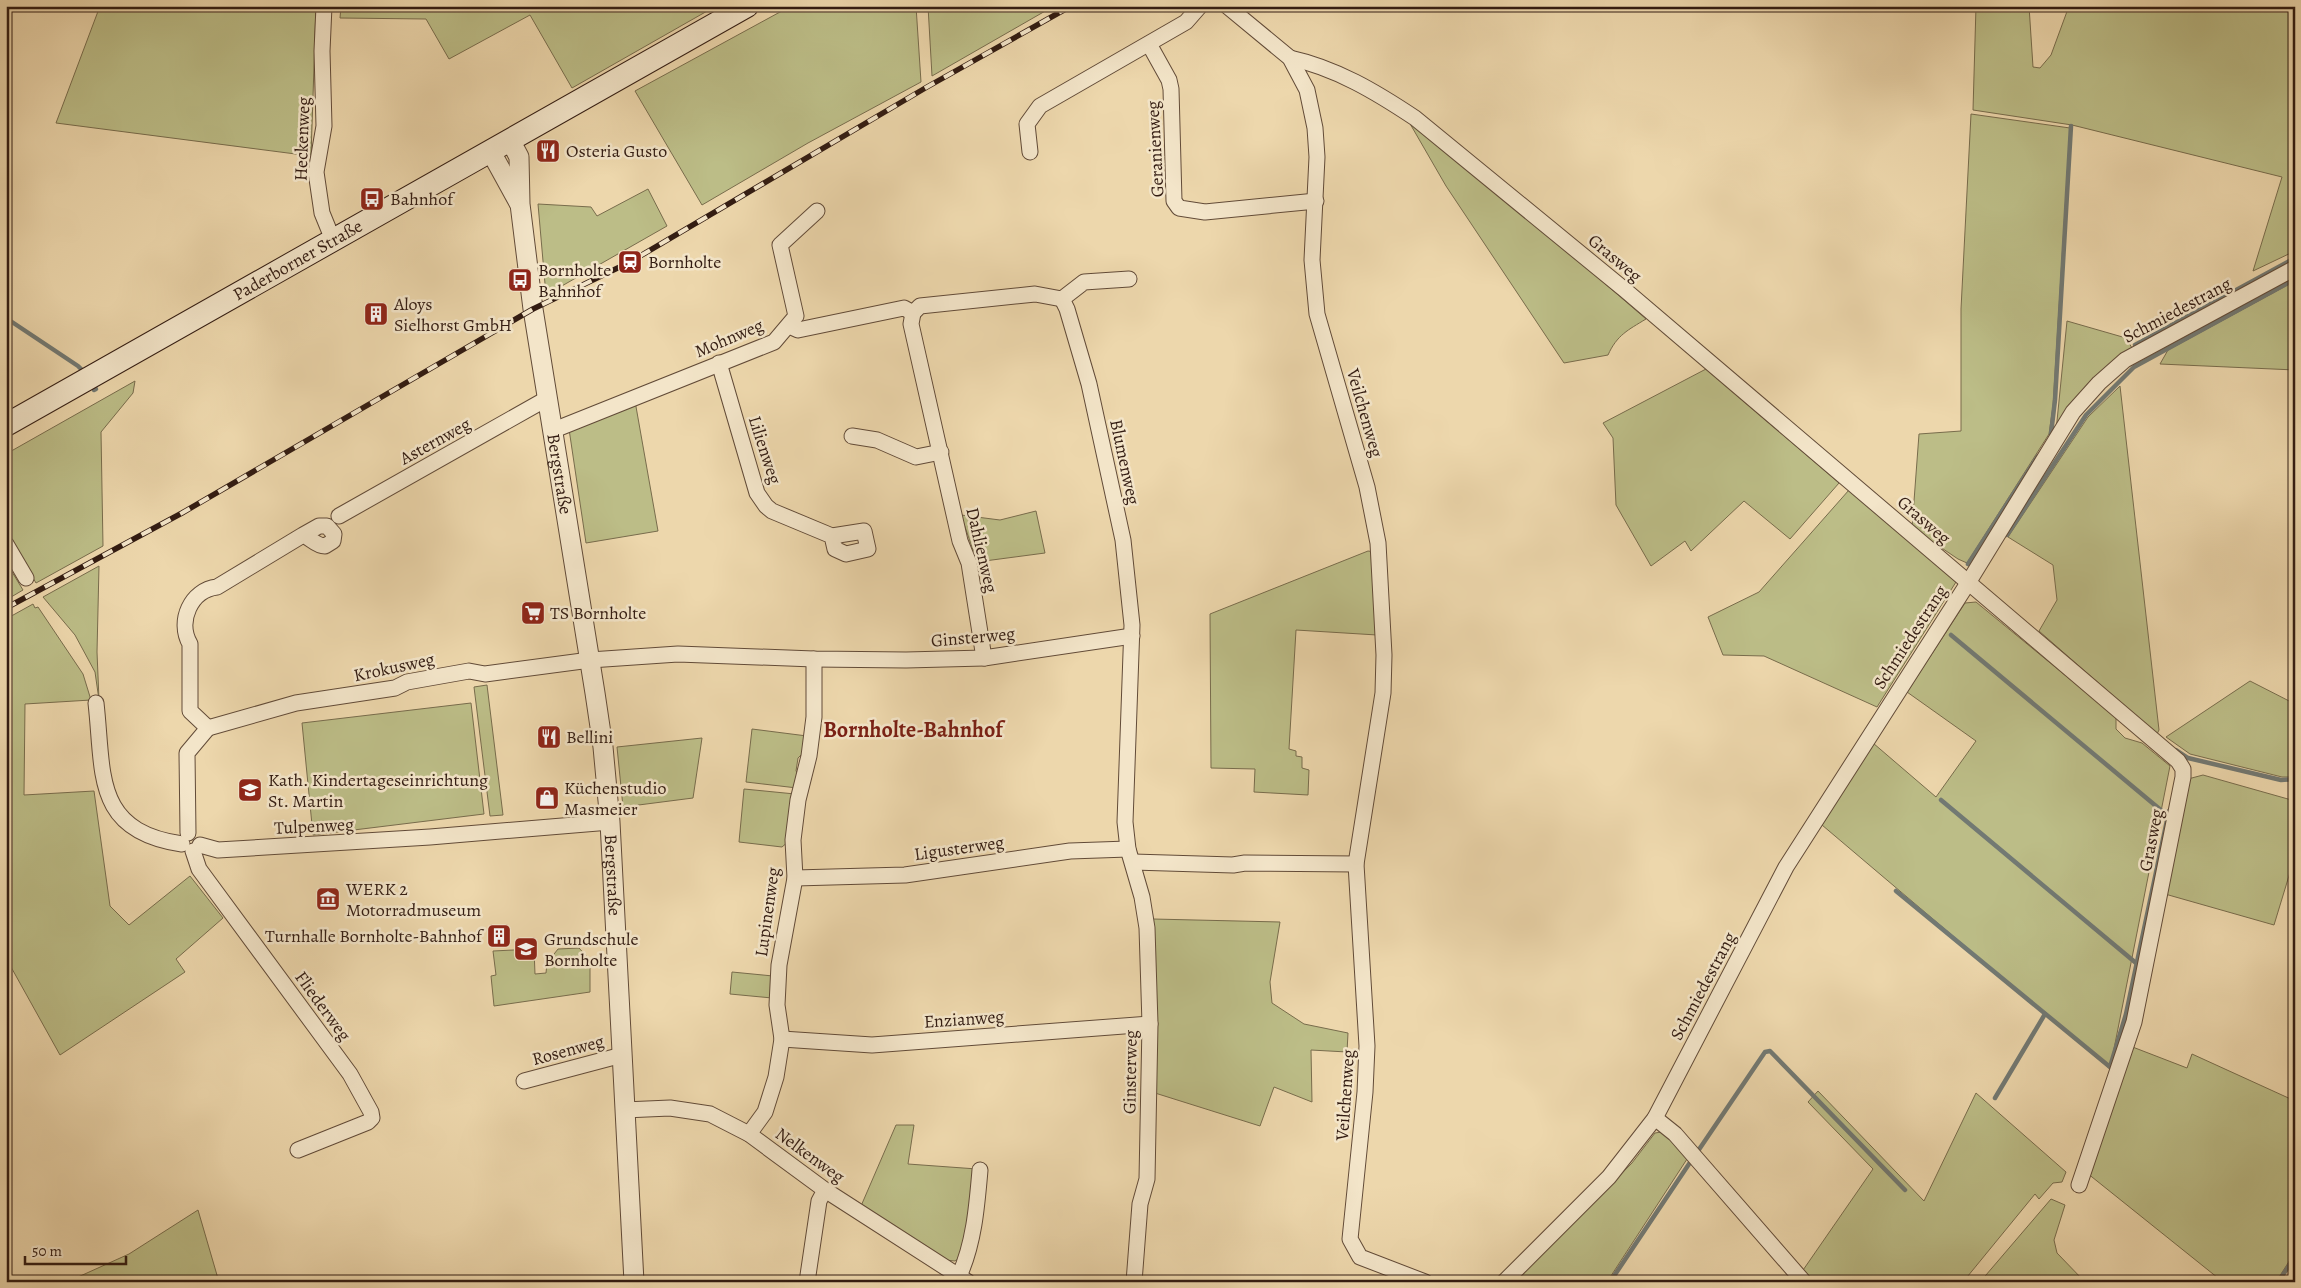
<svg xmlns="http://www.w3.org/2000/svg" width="2301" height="1288" font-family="Alegreya,serif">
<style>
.green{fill:#bcbd87;stroke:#786c4c}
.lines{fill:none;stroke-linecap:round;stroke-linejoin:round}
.stream{stroke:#727973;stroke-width:4.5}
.minor-casing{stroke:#624b38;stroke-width:17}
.tertiary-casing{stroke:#624b38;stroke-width:21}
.secondary-casing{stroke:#331c12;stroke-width:24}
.minor{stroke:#f3e5c9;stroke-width:15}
.tertiary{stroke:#f3e5c9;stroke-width:19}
.secondary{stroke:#f3e5c9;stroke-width:22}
.rail-casing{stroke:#331c12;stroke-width:5.5}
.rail{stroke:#f3e5c9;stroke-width:4;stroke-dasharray:11;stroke-linecap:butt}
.labels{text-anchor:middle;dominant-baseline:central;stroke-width:5;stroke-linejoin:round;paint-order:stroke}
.street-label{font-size:18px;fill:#331c12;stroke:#f3e5c9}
.poi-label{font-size:18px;fill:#331c12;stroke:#f3e5c9;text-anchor:start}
.district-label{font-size:22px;font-weight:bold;fill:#7a1f14;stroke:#f3e5c9}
</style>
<rect width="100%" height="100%" fill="#edd7ac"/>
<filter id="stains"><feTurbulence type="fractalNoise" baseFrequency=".004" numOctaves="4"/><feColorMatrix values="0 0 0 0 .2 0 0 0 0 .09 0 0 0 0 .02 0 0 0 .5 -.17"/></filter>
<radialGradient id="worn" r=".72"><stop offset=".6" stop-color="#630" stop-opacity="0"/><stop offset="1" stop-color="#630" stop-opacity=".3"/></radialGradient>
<g class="green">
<path d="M 100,6 L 316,6 L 311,156 L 56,123 Z"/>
<path d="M 341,6 L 716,6 L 572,88 L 530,15 L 449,59 L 426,19 L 340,18 Z"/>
<path d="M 791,6 L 916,6 L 921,82 L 808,143 L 702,205 L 635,91 Z"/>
<path d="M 928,6 L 1054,6 L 932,76 Z"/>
<path d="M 1976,6 L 2029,6 L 2033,67 L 2040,68 L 2051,55 L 2069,6 L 2295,6 L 2295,251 L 2253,271 L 2282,177 L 2072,125 L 1973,110 Z"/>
<path d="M 1971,114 L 2070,128 L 2053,406 L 2049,434 L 1967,563 L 1958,559 L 1912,528 L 1919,434 L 1961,431 L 1961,309 Z"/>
<path d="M 1405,115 L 1430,133 L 1646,319 C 1628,330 1617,335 1608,355 L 1564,363 L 1446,186 Z"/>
<path d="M 648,189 L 667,226 L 546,295 L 538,204 L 591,207 L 597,216 Z"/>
<path d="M 2295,281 L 2295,370 L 2160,364 L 2168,350 Z"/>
<path d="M 2067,321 L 2126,338 L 2132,348 L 2120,356 L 2056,431 Z"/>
<path d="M 1706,369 L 1839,483 L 1790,539 L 1744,501 L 1691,551 L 1685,541 L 1651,566 L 1616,505 L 1613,438 L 1603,423 Z"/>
<path d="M 135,381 L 133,393 L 101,432 L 103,546 L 36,583 L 6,532 L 6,454 Z"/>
<path d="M 2120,386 L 2159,730 L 2157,734 L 2039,631 L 2057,600 L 2053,565 L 2008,537 L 2088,417 Z"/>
<path d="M 635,401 L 658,531 L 586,543 L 569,429 Z"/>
<path d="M 1849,490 L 1956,582 L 1877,707 L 1764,656 L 1723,655 L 1708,617 L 1759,592 Z"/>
<path d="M 1036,511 L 1045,553 L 977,562 L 961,515 L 1000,520 Z"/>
<path d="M 1368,551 L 1375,552 L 1377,635 L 1296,630 L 1289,749 L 1296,751 L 1296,756 L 1302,757 L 1302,768 L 1309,770 L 1308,795 L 1254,792 L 1255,769 L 1211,768 L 1210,614 Z"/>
<path d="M 6,562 L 23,590 L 6,600 Z"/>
<path d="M 99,566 L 97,652 L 99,700 L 95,672 L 75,635 L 43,597 Z"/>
<path d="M 1976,602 L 2116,717 L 2116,729 L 2125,738 L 2142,743 L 2170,766 L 2110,1069 L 1822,825 L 1873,743 L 1936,797 L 1976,741 L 1907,692 L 1965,603 Z"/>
<path d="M 33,604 L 35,608 L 38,607 L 83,674 L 91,700 L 25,704 L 24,795 L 94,791 L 110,906 L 129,925 L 190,876 L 223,918 L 176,959 L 185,972 L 60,1055 L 11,967 L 6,970 L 6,619 Z"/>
<path d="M 2250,681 L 2295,704 L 2295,777 L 2282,777 L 2190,754 L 2166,737 Z"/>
<path d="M 487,685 L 503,815 L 490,816 L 474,687 Z"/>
<path d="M 471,703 L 484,814 L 313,835 L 302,723 Z"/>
<path d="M 752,729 L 807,736 L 805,751 L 798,758 L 796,771 L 800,776 L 797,788 L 746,782 Z"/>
<path d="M 702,738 L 693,798 L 623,807 L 617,747 Z"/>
<path d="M 2203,775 L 2295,801 L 2295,856 L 2274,925 L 2165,894 L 2188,779 Z"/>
<path d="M 744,789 L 795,794 L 789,841 L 782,847 L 739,842 Z"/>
<path d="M 1153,919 L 1280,922 L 1270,982 L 1272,1003 L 1304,1024 L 1348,1033 L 1347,1052 L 1311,1050 L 1312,1102 L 1274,1087 L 1260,1126 L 1155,1093 Z"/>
<path d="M 579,948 L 590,960 L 590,992 L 494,1006 L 491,976 L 496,975 L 493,951 L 534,949 L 535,974 L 546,973 L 547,963 L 558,949 Z"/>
<path d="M 732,972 L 773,976 L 772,998 L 730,994 Z"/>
<path d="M 2130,1046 L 2187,1068 L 2192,1054 L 2295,1101 L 2295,1252 L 2276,1282 L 2223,1282 L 2087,1173 Z"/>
<path d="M 1818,1091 L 1924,1201 L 1976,1093 L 2066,1172 L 2062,1182 L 2053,1183 L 2039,1199 L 2035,1194 L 1963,1282 L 1808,1282 L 1801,1273 L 1873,1169 L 1808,1102 Z"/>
<path d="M 896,1125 L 914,1125 L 908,1164 L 977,1169 L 962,1256 L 955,1261 L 945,1260 L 861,1206 Z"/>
<path d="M 1661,1132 L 1689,1156 L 1607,1282 L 1515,1282 L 1632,1163 L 1655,1133 Z"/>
<path d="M 2051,1199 L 2065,1205 L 2054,1240 L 2057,1253 L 2085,1282 L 1980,1282 Z"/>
<path d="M 198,1210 L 219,1282 L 67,1282 L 129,1254 Z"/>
</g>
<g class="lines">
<g class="stream">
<path d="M 6,318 L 78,366 L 83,371"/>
<path d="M 2135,345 L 2295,258"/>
<path d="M 94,390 L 96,389 L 94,387"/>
<path d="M 2051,434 L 2055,400 L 2071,126"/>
<path d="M 2007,535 L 2086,415 L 2134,367 L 2295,279"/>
<path d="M 1968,564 L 2038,456"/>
<path d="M 1951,635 L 2168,816"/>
<path d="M 2176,750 L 2188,758 L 2281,780 L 2295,779"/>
<path d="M 1941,800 L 2136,963"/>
<path d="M 1896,891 L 2110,1067 L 2126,1014 L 2169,811"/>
<path d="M 1995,1098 L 2045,1014"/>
<path d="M 1698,1151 L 1765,1052 L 1770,1051 L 1905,1190"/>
<path d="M 1610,1282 L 1691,1161"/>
<path d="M 2278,1282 L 2295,1257"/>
</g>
<defs>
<g id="minor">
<path d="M 324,6 L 322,51 L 324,126 L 316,172 L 322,213 L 333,240"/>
<path d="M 1227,6 L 1290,58 L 1307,90 L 1315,128 L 1317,157 L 1312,260 L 1317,314 L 1367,487 L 1378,543 L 1384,655 L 1383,693 L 1356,864 L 1367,1046 L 1365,1092 L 1350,1239 L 1360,1257 L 1425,1282"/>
<path d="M 1149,44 L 1169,80 L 1171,89 L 1174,201 L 1179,208 L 1205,212 L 1316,201"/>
<path d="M 1290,58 C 1336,68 1376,92 1415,118 L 1625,290 L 2178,761 L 2183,769 L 2183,777 L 2134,1022 L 2079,1185"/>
<path d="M 1030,152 L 1027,124 L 1040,106 L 1186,22 L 1200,6"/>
<path d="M 1062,299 L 1067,309 L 1089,384 L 1123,540 L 1132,625 L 1125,822 L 1128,849 L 1142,897 L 1147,928 L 1150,1024 L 1147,1179 L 1140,1204 L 1134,1282"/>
<path d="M 913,313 L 911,324 L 960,541 L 969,563 L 984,658"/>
<path d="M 913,313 L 920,306 L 1035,294 L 1062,299 L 1084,282 L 1129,279"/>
<path d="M 789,326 L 798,330 L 904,308 L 913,313"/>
<path d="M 719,363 L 757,493 L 766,506 L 772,511 L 832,536 L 864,531 L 868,549 L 846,554 L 835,549 L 832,536"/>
<path d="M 554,430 L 774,342 L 796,316 L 780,245 L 817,211"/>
<path d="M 852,436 L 877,440 L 916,457 L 941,452"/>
<path d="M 339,516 L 548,398"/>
<path d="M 6,544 L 26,578"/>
<path d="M 96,703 C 104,774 93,831 182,844"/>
<path d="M 208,728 L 296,703 L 395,688 L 407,682 L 469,671 L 485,674 L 590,660 L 678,654 L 814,659 L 906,660 L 984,658 L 1132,636"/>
<path d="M 188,833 L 187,753 L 208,728 L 190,711 L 190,644 C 177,621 191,590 217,587 L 303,535 L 319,526 L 327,526 L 334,534 L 333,541 L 325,546 C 316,546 311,538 303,535"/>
<path d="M 200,845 L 218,850 L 430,837 L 610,822"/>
<path d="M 193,851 L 199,869 L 350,1074 L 371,1112 L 372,1118 L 368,1122 L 298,1150"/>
<path d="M 1133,862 L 1233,865 L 1245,863 L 1356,864"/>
<path d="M 795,878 L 905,875 L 1070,851 L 1128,849"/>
<path d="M 782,1039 L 872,1045 L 1150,1024"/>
<path d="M 524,1081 L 622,1055"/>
<path d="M 624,1110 L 670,1108 L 710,1114 L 749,1134 L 825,1190 L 968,1282"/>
<path d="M 1655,1118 L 1675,1134 L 1804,1282"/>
<path d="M 749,1134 L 765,1112 L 776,1077 L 782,1039 L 777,1005 L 779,965 L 795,878 L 793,840 L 798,800 L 809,756 L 814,717 L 814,659"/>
<path d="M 959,1276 C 974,1244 977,1205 980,1170"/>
<path d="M 807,1282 L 819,1201 L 825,1190"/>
<path d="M 1504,1282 L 1609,1177 L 1655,1118 L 1786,867 L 1968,583 L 2073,412 L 2099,383 L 2125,360 L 2295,268"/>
</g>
<g id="tertiary">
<path id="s1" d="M 510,140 L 519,157 L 520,204 L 533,309 L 595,693 L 603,747 L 610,822 L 634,1282"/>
<path d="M 491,152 L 519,203"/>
</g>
<g id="secondary">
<path id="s2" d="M 6,425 L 747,6"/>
</g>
</defs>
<use href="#minor" class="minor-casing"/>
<use href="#tertiary" class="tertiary-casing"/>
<use href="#secondary" class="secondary-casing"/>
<use href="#minor" class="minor"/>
<use href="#tertiary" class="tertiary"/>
<use href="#secondary" class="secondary"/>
<defs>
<path id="rail" d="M 6,608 L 182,513 L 533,309 L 630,262 L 927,87 L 1071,6"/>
</defs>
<use href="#rail" class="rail-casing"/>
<use href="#rail" class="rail"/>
</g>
<defs>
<symbol id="restaurant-square" viewBox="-11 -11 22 22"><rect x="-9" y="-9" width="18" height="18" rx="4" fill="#8f2418" stroke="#f3e5c9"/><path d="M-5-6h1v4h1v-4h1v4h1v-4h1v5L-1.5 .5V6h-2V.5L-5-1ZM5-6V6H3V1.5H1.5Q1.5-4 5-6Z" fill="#fff"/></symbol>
<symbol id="bus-square" viewBox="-11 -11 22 22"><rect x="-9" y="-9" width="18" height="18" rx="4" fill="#8f2418" stroke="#f3e5c9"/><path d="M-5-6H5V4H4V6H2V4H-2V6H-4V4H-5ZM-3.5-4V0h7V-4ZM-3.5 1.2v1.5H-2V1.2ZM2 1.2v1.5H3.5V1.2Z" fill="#fff"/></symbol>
<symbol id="station-square" viewBox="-11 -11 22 22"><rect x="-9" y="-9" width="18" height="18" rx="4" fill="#8f2418" stroke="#f3e5c9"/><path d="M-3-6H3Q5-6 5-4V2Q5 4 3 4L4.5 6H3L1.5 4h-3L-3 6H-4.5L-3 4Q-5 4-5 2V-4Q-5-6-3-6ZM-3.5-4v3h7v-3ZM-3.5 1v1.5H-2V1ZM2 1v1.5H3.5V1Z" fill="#fff"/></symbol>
<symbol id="building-square" viewBox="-11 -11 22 22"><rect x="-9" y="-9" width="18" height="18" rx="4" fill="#8f2418" stroke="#f3e5c9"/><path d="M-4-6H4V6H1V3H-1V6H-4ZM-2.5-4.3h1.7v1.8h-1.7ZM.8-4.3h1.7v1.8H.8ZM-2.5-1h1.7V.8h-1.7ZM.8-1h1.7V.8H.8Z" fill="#fff"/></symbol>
<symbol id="supermarket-square" viewBox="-11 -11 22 22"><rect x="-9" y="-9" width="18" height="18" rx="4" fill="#8f2418" stroke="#f3e5c9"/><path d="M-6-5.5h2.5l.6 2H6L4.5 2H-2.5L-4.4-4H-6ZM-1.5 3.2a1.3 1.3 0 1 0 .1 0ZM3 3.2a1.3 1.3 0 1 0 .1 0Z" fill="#fff"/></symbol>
<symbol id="school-square" viewBox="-11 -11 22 22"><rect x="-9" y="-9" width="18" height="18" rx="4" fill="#8f2418" stroke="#f3e5c9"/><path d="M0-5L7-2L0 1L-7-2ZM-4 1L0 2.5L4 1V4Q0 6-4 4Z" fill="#fff"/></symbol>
<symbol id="shop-square" viewBox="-11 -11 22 22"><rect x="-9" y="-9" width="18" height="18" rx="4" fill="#8f2418" stroke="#f3e5c9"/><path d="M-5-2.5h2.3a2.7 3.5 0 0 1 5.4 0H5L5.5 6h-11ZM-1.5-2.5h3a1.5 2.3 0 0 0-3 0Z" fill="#fff"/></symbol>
<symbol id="museum-square" viewBox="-11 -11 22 22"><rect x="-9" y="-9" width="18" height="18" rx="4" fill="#8f2418" stroke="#f3e5c9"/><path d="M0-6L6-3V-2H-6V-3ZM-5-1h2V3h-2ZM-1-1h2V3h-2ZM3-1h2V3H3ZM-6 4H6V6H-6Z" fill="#fff"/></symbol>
</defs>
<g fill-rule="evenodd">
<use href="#restaurant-square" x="534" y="137" width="28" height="28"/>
<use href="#bus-square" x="358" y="185" width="28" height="28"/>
<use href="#station-square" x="616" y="248" width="28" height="28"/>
<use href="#bus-square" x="506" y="266" width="28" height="28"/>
<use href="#building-square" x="362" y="300" width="28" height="28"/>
<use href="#supermarket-square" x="519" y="599" width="28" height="28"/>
<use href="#restaurant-square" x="535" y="723" width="28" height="28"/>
<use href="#school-square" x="236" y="776" width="28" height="28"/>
<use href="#shop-square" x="533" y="784" width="28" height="28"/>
<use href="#museum-square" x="314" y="885" width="28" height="28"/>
<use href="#building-square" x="485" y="922" width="28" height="28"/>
<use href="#school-square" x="512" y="935" width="28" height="28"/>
</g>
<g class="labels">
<g class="street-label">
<text transform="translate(302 139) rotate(-88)">Heckenweg</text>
<text transform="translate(1155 149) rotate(-93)">Geranienweg</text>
<text transform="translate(1615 258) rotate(40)">Grasweg</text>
<text stroke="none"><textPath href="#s2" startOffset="335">Paderborner Straße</textPath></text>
<text transform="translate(2177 310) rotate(-28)">Schmiedestrang</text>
<text transform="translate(729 338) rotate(-23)">Mohnweg</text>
<text transform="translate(1365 413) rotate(74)">Veilchenweg</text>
<text transform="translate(435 441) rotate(-29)">Asternweg</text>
<text transform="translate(765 450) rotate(72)">Lilienweg</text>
<text transform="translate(1125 462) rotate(78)">Blumenweg</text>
<text stroke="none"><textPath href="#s1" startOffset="339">Bergstraße</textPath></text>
<text transform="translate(1924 520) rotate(41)">Grasweg</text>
<text transform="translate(982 550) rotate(77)">Dahlienweg</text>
<text transform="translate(973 637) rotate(-5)">Ginsterweg</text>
<text transform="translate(1910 637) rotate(-57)">Schmiedestrang</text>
<text transform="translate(394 667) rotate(-12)">Krokusweg</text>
<text transform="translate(314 826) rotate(-3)">Tulpenweg</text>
<text transform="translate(2151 840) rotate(-79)">Grasweg</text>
<text transform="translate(959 848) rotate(-8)">Ligusterweg</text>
<text stroke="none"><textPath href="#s1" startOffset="744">Bergstraße</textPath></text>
<text transform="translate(767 912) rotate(-82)">Lupinenweg</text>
<text transform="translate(1703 986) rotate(-62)">Schmiedestrang</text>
<text transform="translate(323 1006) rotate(54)">Fliederweg</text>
<text transform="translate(964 1019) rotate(-4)">Enzianweg</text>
<text transform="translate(568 1050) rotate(-15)">Rosenweg</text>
<text transform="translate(1130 1072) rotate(-89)">Ginsterweg</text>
<text transform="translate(1345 1095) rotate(-86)">Veilchenweg</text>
<text transform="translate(810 1155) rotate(36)">Nelkenweg</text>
</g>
<g class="poi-label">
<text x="566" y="151">Osteria Gusto</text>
<text x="390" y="199">Bahnhof</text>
<text x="648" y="262">Bornholte</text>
<text x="538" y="270">Bornholte<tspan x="538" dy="21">Bahnhof</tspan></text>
<text x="394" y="304">Aloys<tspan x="394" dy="21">Sielhorst GmbH</tspan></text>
<text x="550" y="613">TS Bornholte</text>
<text x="566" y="737">Bellini</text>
<text x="268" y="780">Kath. Kindertageseinrichtung<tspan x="268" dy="21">St. Martin</tspan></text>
<text x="564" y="788">Küchenstudio<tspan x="564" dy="21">Masmeier</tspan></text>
<text x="346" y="889">WERK 2<tspan x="346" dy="21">Motorradmuseum</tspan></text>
<text x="482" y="936" text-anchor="end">Turnhalle Bornholte-Bahnhof</text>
<text x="544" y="939">Grundschule<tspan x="544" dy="21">Bornholte</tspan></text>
</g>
<g class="district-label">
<text x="913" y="730">Bornholte-Bahnhof</text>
</g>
</g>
<rect width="2301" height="1288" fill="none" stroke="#edd7ac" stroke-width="25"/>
<rect x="8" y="8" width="2286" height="1273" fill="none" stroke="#331c12" stroke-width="2.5"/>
<rect x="12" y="12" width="2276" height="1263" fill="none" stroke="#331c12"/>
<path d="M25 1256v8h101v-8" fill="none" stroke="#331c12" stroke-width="2.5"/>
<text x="32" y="1256" font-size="15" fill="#331c12" stroke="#f3e5c9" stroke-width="4" paint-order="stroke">50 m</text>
<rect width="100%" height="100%" filter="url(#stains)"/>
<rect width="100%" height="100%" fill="url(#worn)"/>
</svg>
